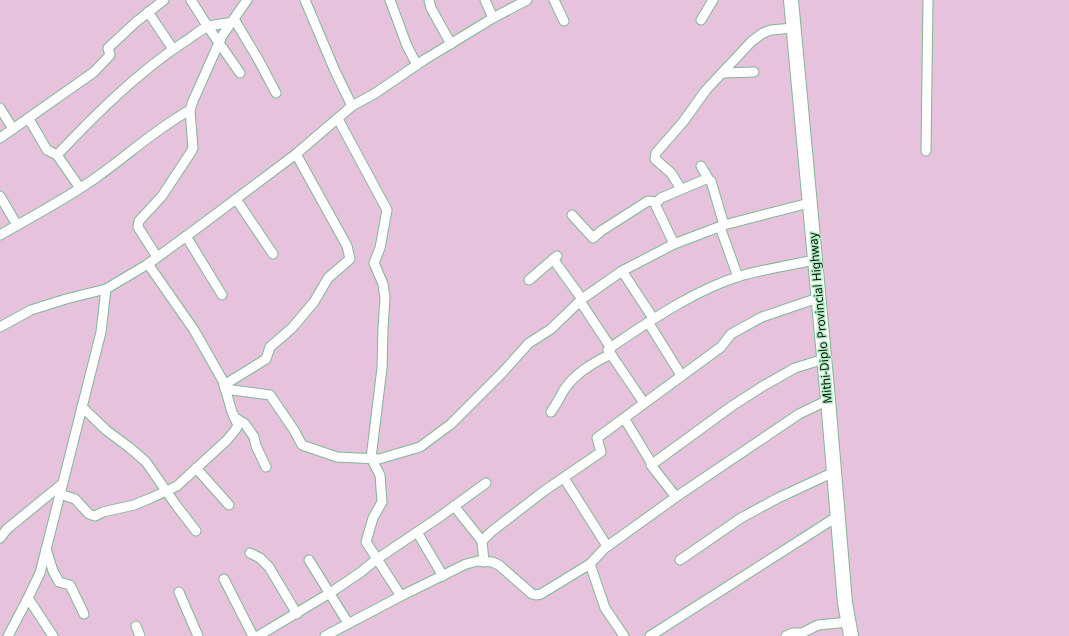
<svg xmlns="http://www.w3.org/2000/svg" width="1069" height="636" font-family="'Noto Sans',sans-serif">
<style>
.green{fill:#e6c2dd}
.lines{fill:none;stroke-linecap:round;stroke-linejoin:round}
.street-casing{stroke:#82b793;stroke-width:11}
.primary-casing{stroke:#82b793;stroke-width:16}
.street{stroke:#fff;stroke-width:9}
.primary{stroke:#fff;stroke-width:14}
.labels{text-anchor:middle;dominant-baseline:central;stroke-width:3;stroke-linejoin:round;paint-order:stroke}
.street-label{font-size:12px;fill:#001106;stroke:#b6edc7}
</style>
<rect width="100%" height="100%" fill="#b6edc7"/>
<rect class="green" x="0" y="0" width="1069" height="636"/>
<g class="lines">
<defs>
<g id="street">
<path d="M 191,0 L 208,27 L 240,73"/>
<path d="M 305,0 L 335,71 L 352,106"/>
<path d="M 390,0 L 407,46 L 417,65"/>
<path d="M 429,0 L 431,8 L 451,44"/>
<path d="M 485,0 L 493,18"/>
<path d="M 554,0 L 564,21"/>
<path d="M 148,12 L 173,49"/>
<path d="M 234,19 L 258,59 L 276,93"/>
<path d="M 701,20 L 713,0"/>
<path d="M 722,73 L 754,72"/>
<path d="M 0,108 L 13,129"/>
<path d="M 29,119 L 47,150 L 57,155 L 80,188"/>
<path d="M 338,119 L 387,210 L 380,248 L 374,263 L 383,284 L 385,298 L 383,328 L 382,368 L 371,458 L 380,475 L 382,502 L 373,518 L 366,542 L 401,596"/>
<path d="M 0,138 L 94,72 L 110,55 L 108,48 L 136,22 L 164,0"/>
<path d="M 926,151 L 928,0"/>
<path d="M 57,155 C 95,115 138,72 184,42 C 192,37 200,30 207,27 C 215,24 224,24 232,22"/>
<path d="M 701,166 L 709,180"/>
<path d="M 681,189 L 671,173 L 655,159 L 656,153 L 683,122 L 706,90 L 752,41 L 763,33 L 771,30 L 793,28"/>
<path d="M 0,196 L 17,225"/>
<path d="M 236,199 L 273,254"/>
<path d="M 572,215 L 593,238 L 601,231 L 648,201 L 657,202"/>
<path d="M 720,227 L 738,277"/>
<path d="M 0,235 C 33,216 66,199 97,177 C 128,155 157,128 190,110"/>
<path d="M 186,236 L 222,295"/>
<path d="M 674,244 L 656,206 L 657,202 L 661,198 L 706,179 L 711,181 L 724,225"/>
<path d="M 157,257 L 138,227 L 139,221 L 162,196 L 191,152 L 193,148 L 190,110 L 193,101 L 222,36 L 247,0"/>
<path d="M 553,259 L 582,299"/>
<path d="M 622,271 L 653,318"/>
<path d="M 529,280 L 557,256"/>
<path d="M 580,301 L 611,348"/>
<path d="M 648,322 L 681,375"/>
<path d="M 0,327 L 31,310 L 66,299 L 106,289"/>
<path d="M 224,385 L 266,359 L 270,347 L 292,328 L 314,302 L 328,278 L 350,259 L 347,246 L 296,154"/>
<path d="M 225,389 L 270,395 L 294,430 L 302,445 L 337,457 L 379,459 L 420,447 L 451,424 L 502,373 L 529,343 L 551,329 L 582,299 L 622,271 L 674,244 L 724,225 L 809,203"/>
<path d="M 644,403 L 608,350 L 614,345 C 653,319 695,290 740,276 C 765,269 791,265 815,260"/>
<path d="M 82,407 L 106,430 L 130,448 L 146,462 L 176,505 L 196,531"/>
<path d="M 551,412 C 556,405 560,397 564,390 C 575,373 593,363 611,354"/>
<path d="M 234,417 L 245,424 L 254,437 L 256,446 L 266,467"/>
<path d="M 624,418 L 652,464"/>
<path d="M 196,468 L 229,505"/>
<path d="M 564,478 L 607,546"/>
<path d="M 60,494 L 75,499 L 89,514 L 95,516 L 103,512 L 134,505 L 151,498 L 177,486 L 227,440 L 236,429 L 238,425 L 232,412 L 223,381 L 194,330 L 148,264"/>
<path d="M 676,497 L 651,465 L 732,406 L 763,386 L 795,368 L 824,359"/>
<path d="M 454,506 L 482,541"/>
<path d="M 417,532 L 443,576"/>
<path d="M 0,538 L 7,529 L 62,484"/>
<path d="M 46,549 L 53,571 L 59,582 L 70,585 L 84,614"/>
<path d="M 250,553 L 260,558 L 269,567 L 297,614"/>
<path d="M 309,560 L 348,623"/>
<path d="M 680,560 L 741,518 L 778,498 L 834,472"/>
<path d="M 484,562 L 482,541 L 491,532 L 544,491 L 601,452 L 597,438 L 721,347 L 731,334 L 762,317 L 818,298"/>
<path d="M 590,564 L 605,608 L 624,636"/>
<path d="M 224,579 L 253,636"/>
<path d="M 179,592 L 198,636"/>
<path d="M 136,626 L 140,636"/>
<path d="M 8,636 L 28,598"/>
<path d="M 53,636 L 28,598 L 40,573 L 52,526 L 101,332 L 106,289 L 148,264 L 196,229 L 296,154 L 352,106 L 374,94 L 424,60 L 493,18 L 527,0"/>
<path d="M 258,636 L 330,593 L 361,572 L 377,559 L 438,518 L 486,483"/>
<path d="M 325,636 L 401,596 L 466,564 L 478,561 L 492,562 L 499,565 L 532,594 L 536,595 L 541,594 L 590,564 L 605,548 L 676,497 L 799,414 L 828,400"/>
<path d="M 650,636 L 838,516"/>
<path d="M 786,636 L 793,633 L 802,633 L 818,625 L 849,622"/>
</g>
<path id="primary" d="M 791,0 L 828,400 L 845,603 L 851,636"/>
</defs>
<use href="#street" class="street-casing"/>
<use href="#primary" class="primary-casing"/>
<use href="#street" class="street"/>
<use href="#primary" class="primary"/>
</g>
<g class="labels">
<g class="street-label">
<text transform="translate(820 318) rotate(-95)">Mithi-Diplo Provincial Highway</text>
</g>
</g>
</svg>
